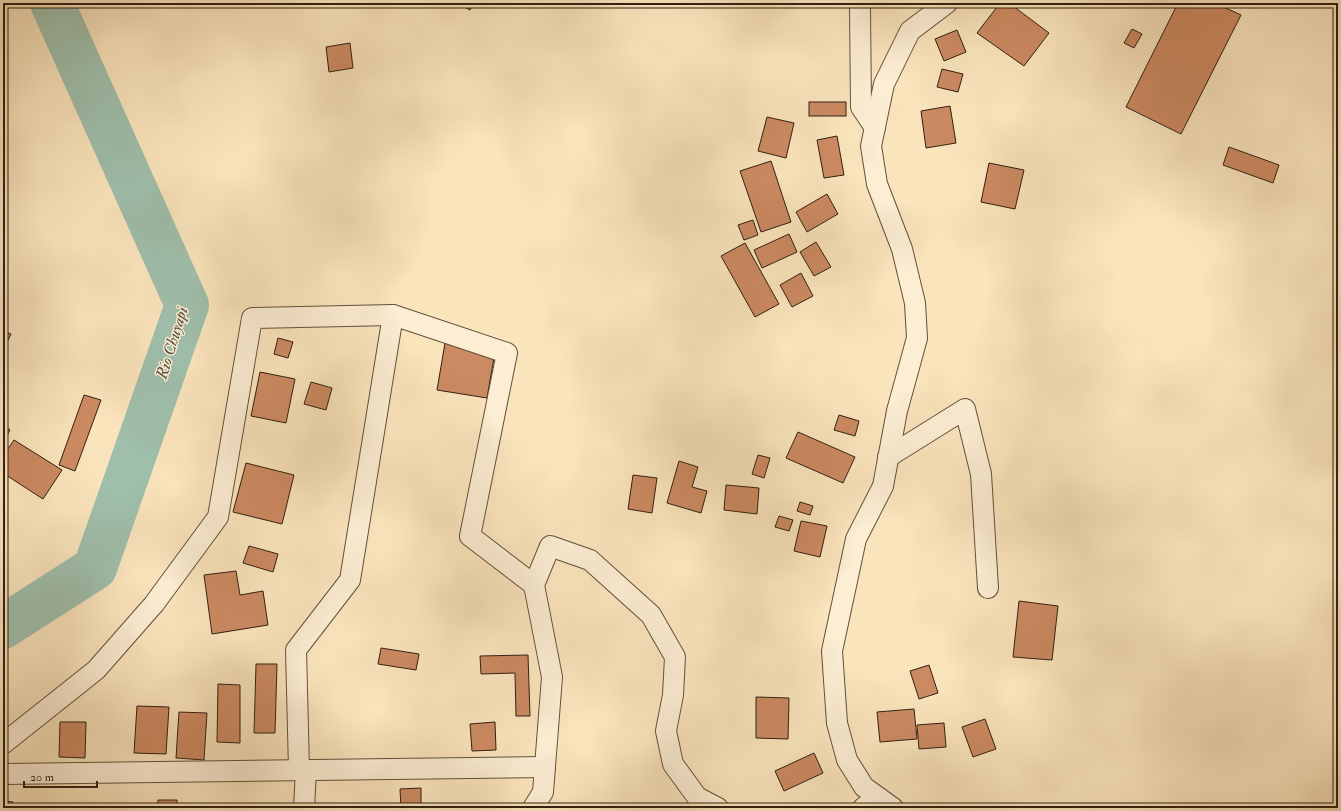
<svg xmlns="http://www.w3.org/2000/svg" width="1341" height="811" font-family="'IM FELL Double Pica',serif">
<style>
.lines{fill:none;stroke-linecap:round;stroke-linejoin:round}
.river{stroke:#9fbfac;stroke-width:44}
.building{fill:#cc8a62;stroke:#301f12}
.minor-casing{stroke:#62503c;stroke-width:22}
.minor{stroke:#fcedd3;stroke-width:20}
.labels{text-anchor:middle;dominant-baseline:central;stroke-width:3;stroke-linejoin:round;paint-order:stroke}
.water-label{font-size:16px;font-style:italic;fill:#514f40;stroke:#fcedd3}
</style>
<rect width="100%" height="100%" fill="#fae4bc"/>
<filter id="stains"><feTurbulence type="fractalNoise" baseFrequency=".005" numOctaves="4"/><feColorMatrix values="0 0 0 0 .2 0 0 0 0 .09 0 0 0 0 .02 0 0 0 .5 -.17"/></filter>
<radialGradient id="worn" r=".72"><stop offset=".6" stop-color="#630" stop-opacity="0"/><stop offset="1" stop-color="#630" stop-opacity=".3"/></radialGradient>
<g class="lines">
<path class="river" d="M 3,627 L 95,568 L 187,305 L 52,3"/>
</g>
<g class="building">
<path d="M 457,3 L 473,3 L 470,10 Z"/>
<path d="M 1000,3 L 1009,3 L 1049,33 L 1024,66 L 977,33 Z"/>
<path d="M 1178,3 L 1215,3 L 1241,15 L 1181,134 L 1126,107 Z"/>
<path d="M 1132,29 L 1142,34 L 1134,48 L 1124,43 Z"/>
<path d="M 957,30 L 966,52 L 944,61 L 935,39 Z"/>
<path d="M 350,43 L 353,68 L 329,72 L 326,47 Z"/>
<path d="M 942,69 L 963,74 L 958,92 L 937,87 Z"/>
<rect x="809" y="102" width="37" height="14"/>
<path d="M 950,106 L 956,143 L 926,148 L 921,111 Z"/>
<path d="M 767,117 L 794,123 L 786,158 L 758,151 Z"/>
<path d="M 837,136 L 844,175 L 824,178 L 817,140 Z"/>
<path d="M 1229,147 L 1279,165 L 1273,183 L 1223,165 Z"/>
<path d="M 771,161 L 791,222 L 761,232 L 740,171 Z"/>
<path d="M 989,163 L 1024,170 L 1015,209 L 981,202 Z"/>
<path d="M 827,194 L 838,214 L 807,232 L 796,212 Z"/>
<path d="M 753,220 L 758,235 L 744,240 L 738,225 Z"/>
<path d="M 789,234 L 797,252 L 762,268 L 754,250 Z"/>
<path d="M 816,242 L 831,267 L 814,276 L 800,252 Z"/>
<path d="M 745,243 L 779,304 L 755,317 L 721,256 Z"/>
<path d="M 801,273 L 813,296 L 792,307 L 780,285 Z"/>
<path d="M 3,331 L 11,334 L 3,351 Z"/>
<path d="M 278,338 L 293,342 L 288,358 L 274,354 Z"/>
<path d="M 445,343 L 495,352 L 487,398 L 437,390 Z"/>
<path d="M 260,372 L 295,379 L 286,423 L 251,416 Z"/>
<path d="M 311,382 L 332,388 L 326,410 L 304,404 Z"/>
<path d="M 84,395 L 101,400 L 75,471 L 59,465 Z"/>
<path d="M 839,415 L 859,421 L 855,436 L 834,430 Z"/>
<path d="M 3,425 L 10,430 L 3,442 Z"/>
<path d="M 798,432 L 855,457 L 843,483 L 786,458 Z"/>
<path d="M 14,440 L 62,470 L 43,499 L 3,473 L 3,456 Z"/>
<path d="M 758,455 L 770,458 L 764,478 L 752,474 Z"/>
<path d="M 679,461 L 698,467 L 692,487 L 707,491 L 701,513 L 667,503 Z"/>
<path d="M 246,463 L 294,475 L 282,524 L 233,512 Z"/>
<path d="M 633,475 L 657,478 L 652,513 L 628,509 Z"/>
<path d="M 726,485 L 759,488 L 757,514 L 724,510 Z"/>
<path d="M 800,502 L 813,506 L 810,515 L 797,511 Z"/>
<path d="M 779,516 L 793,520 L 789,531 L 775,527 Z"/>
<path d="M 801,521 L 827,526 L 820,557 L 794,551 Z"/>
<path d="M 249,546 L 278,554 L 273,572 L 243,563 Z"/>
<path d="M 236,571 L 240,595 L 263,591 L 268,625 L 212,634 L 204,575 Z"/>
<path d="M 1019,601 L 1058,606 L 1052,660 L 1013,657 Z"/>
<path d="M 381,648 L 419,654 L 416,670 L 378,664 Z"/>
<path d="M 528,655 L 530,716 L 516,716 L 515,673 L 481,674 L 480,656 Z"/>
<path d="M 256,664 L 277,664 L 275,733 L 254,733 Z"/>
<path d="M 929,665 L 938,693 L 919,699 L 910,671 Z"/>
<path d="M 218,684 L 240,685 L 240,743 L 217,742 Z"/>
<path d="M 756,697 L 789,698 L 788,739 L 756,738 Z"/>
<path d="M 137,706 L 169,707 L 166,754 L 134,753 Z"/>
<path d="M 914,709 L 917,739 L 880,742 L 877,712 Z"/>
<path d="M 179,712 L 207,713 L 204,760 L 176,758 Z"/>
<path d="M 985,719 L 996,749 L 973,757 L 962,727 Z"/>
<path d="M 60,722 L 86,722 L 85,758 L 59,757 Z"/>
<path d="M 495,722 L 496,750 L 472,751 L 470,724 Z"/>
<path d="M 944,723 L 946,747 L 919,749 L 917,725 Z"/>
<path d="M 814,753 L 823,773 L 784,791 L 775,771 Z"/>
<path d="M 421,788 L 421,808 L 401,808 L 400,789 Z"/>
<path d="M 158,800 L 177,800 L 177,808 L 157,808 Z"/>
<path d="M 3,801 L 13,802 L 13,808 L 3,808 Z"/>
</g>
<g class="lines">
<defs>
<g id="minor">
<path d="M 861,3 L 860,8 L 861,107 L 875,128"/>
<path d="M 888,457 L 965,409 L 981,474 L 988,588"/>
<path d="M 3,744 L 96,670 L 154,604 L 218,517 L 252,318 L 393,315"/>
<path d="M 299,770 L 296,650 L 350,580 L 393,315 L 507,353 L 470,536 L 534,585"/>
<path d="M 3,774 L 545,767"/>
<path d="M 304,808 L 306,770"/>
<path d="M 533,808 L 543,792 L 552,677 L 534,585 L 550,546 L 590,560 L 651,615 L 675,657 L 673,695 L 666,731 L 673,764 L 697,797 L 718,808"/>
<path d="M 863,808 L 871,802 L 879,798"/>
<path d="M 893,808 L 864,787 L 847,760 L 837,723 L 832,651 L 856,539 L 883,486 L 897,411 L 917,338 L 915,303 L 902,249 L 877,184 L 871,146 L 884,84 L 910,31 L 947,3"/>
</g>
</defs>
<use href="#minor" class="minor-casing"/>
<use href="#minor" class="minor"/>
</g>
<g class="labels">
<g class="water-label">
<text transform="translate(172 343) rotate(-73)">Rio Chuyapi</text>
</g>
</g>
<rect width="1341" height="811" fill="none" stroke="#fae4bc" stroke-width="16"/>
<rect x="4" y="4" width="1333" height="803" fill="none" stroke="#301f12" stroke-width="2"/>
<rect x="8" y="8" width="1325" height="795" fill="none" stroke="#301f12"/>
<path d="M24 781v6h73v-6" fill="none" stroke="#301f12" stroke-width="2"/>
<text x="30" y="781" font-size="12" fill="#301f12" stroke="#fcedd3" stroke-width="3" paint-order="stroke">20 m</text>
<rect width="100%" height="100%" filter="url(#stains)"/>
<rect width="100%" height="100%" fill="url(#worn)"/>
</svg>
